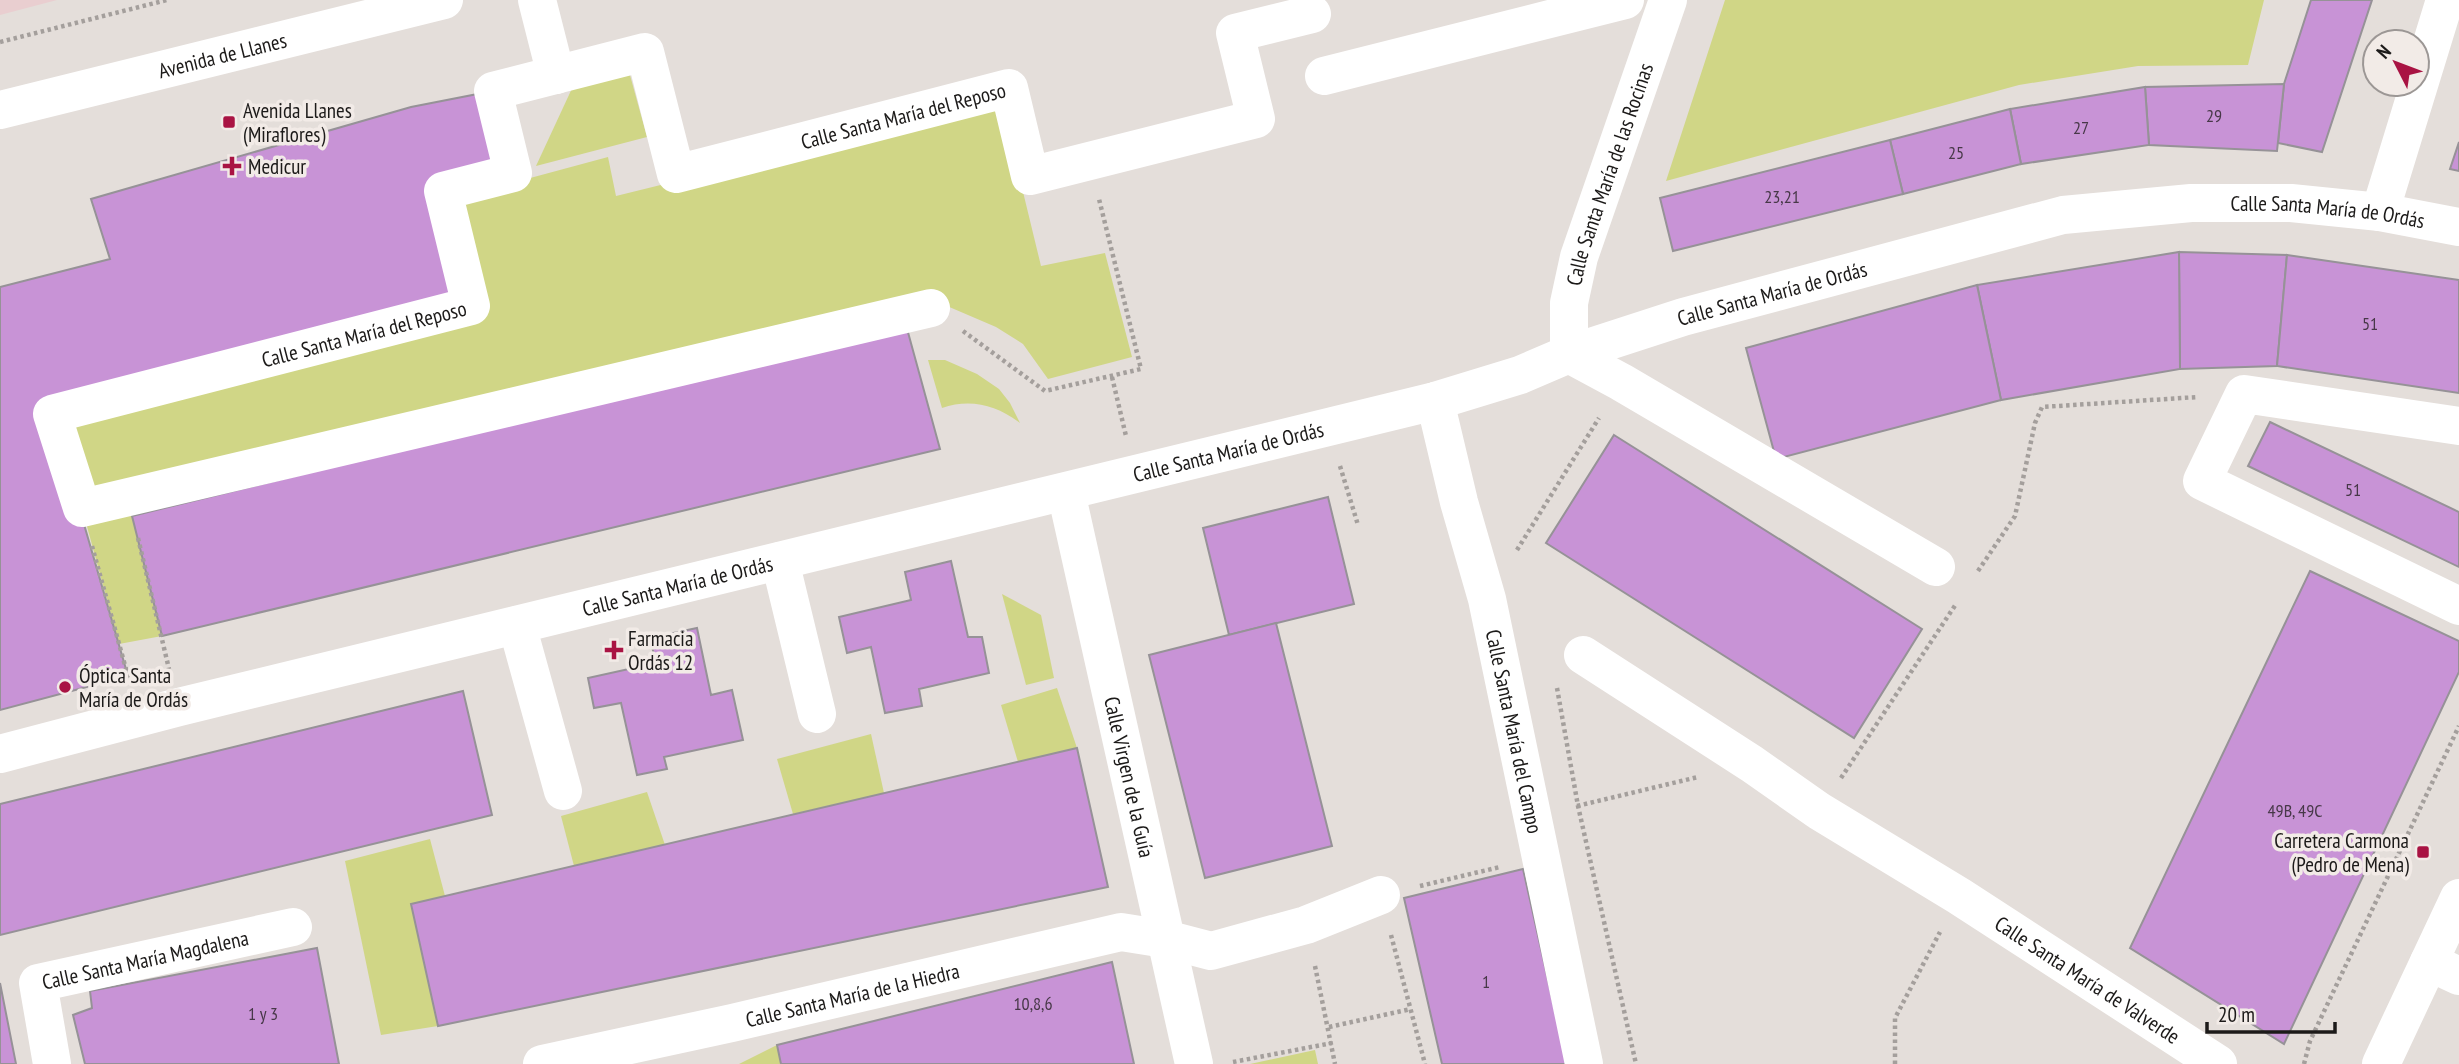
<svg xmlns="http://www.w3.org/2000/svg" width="2459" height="1064" font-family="'PT Sans Narrow',sans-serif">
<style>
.education{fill:#e9ced0}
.green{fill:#d0d686}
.building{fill:#c893d6;stroke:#969297;stroke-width:2}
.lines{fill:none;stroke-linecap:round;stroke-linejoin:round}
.path{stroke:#a49f9c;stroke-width:4.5;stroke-dasharray:3.5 3.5;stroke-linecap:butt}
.minor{stroke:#fff;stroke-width:38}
.major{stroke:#fff;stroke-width:38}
.poi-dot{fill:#a91343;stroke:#f2ebe7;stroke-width:2.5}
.labels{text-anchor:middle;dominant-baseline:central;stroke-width:7;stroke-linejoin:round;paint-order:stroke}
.number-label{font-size:18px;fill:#473848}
.street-label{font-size:21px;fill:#1c1a19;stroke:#f2ebe7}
.poi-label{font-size:21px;fill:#1c1a19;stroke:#f2ebe7;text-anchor:start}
</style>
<rect width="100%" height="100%" fill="#e4deda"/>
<path class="education" d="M 0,0 L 57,0 L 0,15 Z"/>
<g class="green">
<path d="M 1725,0 L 2264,0 L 2248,65 L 2138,66 L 2019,85 L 1666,181 Z"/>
<path d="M 625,57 L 647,137 L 536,166 L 581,69 Z"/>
<path d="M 1001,101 L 1041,266 L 1105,253 L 1132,357 L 1048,379 L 1023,344 L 996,327 L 933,300 L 89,499 L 64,421 L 452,199 L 608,157 L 616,196 Z"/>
<path d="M 928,360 L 945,360 L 977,374 L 999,389 L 1010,403 L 1020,423 C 997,405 970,398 942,408 Z"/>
<path d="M 128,496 L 162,636 L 119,644 L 82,508 Z"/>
<path d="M 1002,594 L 1041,615 L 1054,678 L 1026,685 Z"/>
<path d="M 1057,688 L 1077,748 L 1018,762 L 1001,705 Z"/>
<path d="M 871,734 L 884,793 L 793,814 L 777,759 Z"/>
<path d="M 647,792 L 665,845 L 574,866 L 561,816 Z"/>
<path d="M 430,839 L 445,896 L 411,905 L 438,1026 L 381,1035 L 345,861 Z"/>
<path d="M 777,1045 L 781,1064 L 739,1064 Z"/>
<path d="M 1315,1050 L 1318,1064 L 1250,1064 Z"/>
</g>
<g class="building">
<path d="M 2311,0 L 2372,0 L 2322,152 L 2278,143 L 2284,84 Z"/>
<path d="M 2284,84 L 2277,151 L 2149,145 L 2145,87 Z"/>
<path d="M 2145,87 L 2149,145 L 2021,164 L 2010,109 Z"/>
<path d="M 493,91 L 513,173 L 443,191 L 471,306 L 52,414 L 128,676 L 0,710 L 0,287 L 110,259 L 91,199 L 411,107 Z"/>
<path d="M 2010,109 L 2021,164 L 1903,194 L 1890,140 Z"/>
<path d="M 1890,140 L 1903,194 L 1673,251 L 1660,198 Z"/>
<path d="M 2459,142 L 2459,171 L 2450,169 Z"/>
<path d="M 2179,252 L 2287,255 L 2277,366 L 2180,369 Z"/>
<path d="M 2179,252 L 2180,369 L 2001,400 L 1977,285 Z"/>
<path d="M 2287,255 L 2459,280 L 2459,393 L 2277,366 Z"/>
<path d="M 1977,285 L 2001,400 L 1776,459 L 1746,348 Z"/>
<path d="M 906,325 L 940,449 L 162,636 L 132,516 Z"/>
<path d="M 2270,422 L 2459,512 L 2459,567 L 2248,466 Z"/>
<path d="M 1614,435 L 1922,629 L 1854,738 L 1546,543 Z"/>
<path d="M 1328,497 L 1354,604 L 1229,635 L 1203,528 Z"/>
<path d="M 951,561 L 968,637 L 982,637 L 989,673 L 919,689 L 922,706 L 885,713 L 871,647 L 847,653 L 839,617 L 911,600 L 905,572 Z"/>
<path d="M 2310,571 L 2459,641 L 2459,672 L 2284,1044 L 2130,948 Z"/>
<path d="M 1276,623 L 1332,846 L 1205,878 L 1149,655 Z"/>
<path d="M 697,628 L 711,695 L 732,690 L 743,740 L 664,757 L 667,769 L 637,775 L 621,703 L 594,708 L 588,678 L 656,663 L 650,638 Z"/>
<path d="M 463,691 L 492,815 L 0,935 L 0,804 Z"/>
<path d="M 1077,748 L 1108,887 L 438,1026 L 411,904 Z"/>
<path d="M 1523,869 L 1567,1064 L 1442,1064 L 1404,898 Z"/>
<path d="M 317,948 L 339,1064 L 85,1064 L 73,1015 L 92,1008 L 90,991 Z"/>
<path d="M 1112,962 L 1134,1064 L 781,1064 L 777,1045 Z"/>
<path d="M 0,983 L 16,1064 L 0,1064 Z"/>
</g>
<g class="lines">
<g class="path">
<path d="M 0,42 L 167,0"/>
<path d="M 963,331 L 1045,391 L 1141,369 L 1099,199"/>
<path d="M 1112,377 L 1126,436"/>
<path d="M 1340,466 L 1358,525"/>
<path d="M 138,538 L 169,669"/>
<path d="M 92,546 L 129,680"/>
<path d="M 1517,550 L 1599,418"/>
<path d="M 1978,571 L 2015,516 L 2035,423 L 2042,407 L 2198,397"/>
<path d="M 1557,688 L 1578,806 L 1636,1064"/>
<path d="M 1841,778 L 1956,604"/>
<path d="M 1577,806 L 1698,777"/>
<path d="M 1420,886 L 1500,867"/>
<path d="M 1391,935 L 1425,1064"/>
<path d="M 1315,966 L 1335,1064"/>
<path d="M 1329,1027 L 1411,1009"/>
<path d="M 1233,1062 L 1332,1043"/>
<path d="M 1895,1064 L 1895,1018 L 1940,932"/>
<path d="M 2304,1064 L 2310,1041 L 2459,726"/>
</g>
<g class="minor">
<path d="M 537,0 L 556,75"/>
<path d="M 1324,76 L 1625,0"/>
<path d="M 2380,212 L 2445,0"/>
<path id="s1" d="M 931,308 L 82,508 L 52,414 L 471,306 L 443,191 L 513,173 L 493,91 L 645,52 L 676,174 L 1009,88 L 1030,176 L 1256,119 L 1235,33 L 1312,14"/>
<path d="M 1569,354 L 1621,382 L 1936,567"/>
<path id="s2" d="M 1569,354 L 1569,303 L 1579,257 L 1668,0"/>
<path id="s3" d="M 1435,401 L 1459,502 L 1487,599 L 1584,1064"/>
<path d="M 2459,426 L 2244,394 L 2202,481 L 2459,606"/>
<path id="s4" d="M 1066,492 L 1194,1064"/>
<path d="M 780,561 L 817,714"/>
<path d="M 517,625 L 563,791"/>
<path id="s5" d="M 1583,655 L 1752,764 L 1819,811 L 1959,896 L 2218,1064"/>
<path id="s6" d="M 0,754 L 179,707 L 1435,401 L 1520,375 L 1569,354 L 1683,317 L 2063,215 L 2191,203 L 2291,203 L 2380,212 L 2459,227"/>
<path d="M 2429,962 L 2459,976"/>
<path id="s7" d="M 52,1064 L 38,983 L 293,927"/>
<path id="s8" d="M 542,1064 L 732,1023 L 1121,932 L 1165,939 L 1211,951 L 1306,925 L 1381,895"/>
</g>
<g class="major">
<path id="s9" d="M 0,110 L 444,0"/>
<path d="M 2381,1064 L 2459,898"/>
</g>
</g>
<g class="poi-dot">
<rect x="222" y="115" width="14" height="14" rx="3.5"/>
<path d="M228.5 155.5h7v7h7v7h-7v7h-7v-7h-7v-7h7z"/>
<path d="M610.5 639.5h7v7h7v7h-7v7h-7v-7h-7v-7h7z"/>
<circle cx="65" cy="687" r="7"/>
<rect x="2416" y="845" width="14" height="14" rx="3.5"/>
</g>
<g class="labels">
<g class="number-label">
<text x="2214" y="115">29</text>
<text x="2081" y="127">27</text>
<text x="1956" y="152">25</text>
<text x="1782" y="196">23,21</text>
<text x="2370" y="323">51</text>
<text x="2353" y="489">51</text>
<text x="2295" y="810">49B, 49C</text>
<text x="1486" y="981">1</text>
<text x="1033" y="1003">10,8,6</text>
<text x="263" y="1013">1 y 3</text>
</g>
<g class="street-label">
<text stroke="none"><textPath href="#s9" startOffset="229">Avenida de Llanes</textPath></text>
<text stroke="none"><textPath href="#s1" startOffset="2196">Calle Santa María del Reposo</textPath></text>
<text stroke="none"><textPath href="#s2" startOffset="186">Calle Santa María de las Rocinas</textPath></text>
<text stroke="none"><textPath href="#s6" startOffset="2399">Calle Santa María de Ordás</textPath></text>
<text stroke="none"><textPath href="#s6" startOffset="1832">Calle Santa María de Ordás</textPath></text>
<text stroke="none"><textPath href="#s1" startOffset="1293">Calle Santa María del Reposo</textPath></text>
<text stroke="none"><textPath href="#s6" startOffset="1265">Calle Santa María de Ordás</textPath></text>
<text stroke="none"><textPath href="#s6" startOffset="698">Calle Santa María de Ordás</textPath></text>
<text stroke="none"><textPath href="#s3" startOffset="340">Calle Santa María del Campo</textPath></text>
<text stroke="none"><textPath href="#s4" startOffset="292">Calle Virgen de la Guía</textPath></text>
<text stroke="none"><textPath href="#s7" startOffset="192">Calle Santa María Magdalena</textPath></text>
<text stroke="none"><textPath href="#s5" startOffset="600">Calle Santa María de Valverde</textPath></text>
<text stroke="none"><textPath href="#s8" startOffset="318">Calle Santa María de la Hiedra</textPath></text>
</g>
<g class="poi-label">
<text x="243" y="110">Avenida Llanes<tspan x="243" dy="24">(Miraflores)</tspan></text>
<text x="248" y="166">Medicur</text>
<text x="628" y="638">Farmacia<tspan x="628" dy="24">Ordás 12</tspan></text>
<text x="79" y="675">Óptica Santa<tspan x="79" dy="24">María de Ordás</tspan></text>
<text x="2409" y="840" text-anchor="end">Carretera Carmona<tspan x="2409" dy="24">(Pedro de Mena)</tspan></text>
</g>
</g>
<g transform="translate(2396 63) rotate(312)"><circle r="33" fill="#f2ebe7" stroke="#9c9795" stroke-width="2"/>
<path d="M0-5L12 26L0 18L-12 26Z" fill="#a91343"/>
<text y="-10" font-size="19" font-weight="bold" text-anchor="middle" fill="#1c1a19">N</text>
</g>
<path d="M2207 1022v10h128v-10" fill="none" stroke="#1c1a19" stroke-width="3.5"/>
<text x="2218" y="1022" font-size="21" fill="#1c1a19" stroke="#f2ebe7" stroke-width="5" paint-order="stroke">20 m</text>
</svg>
